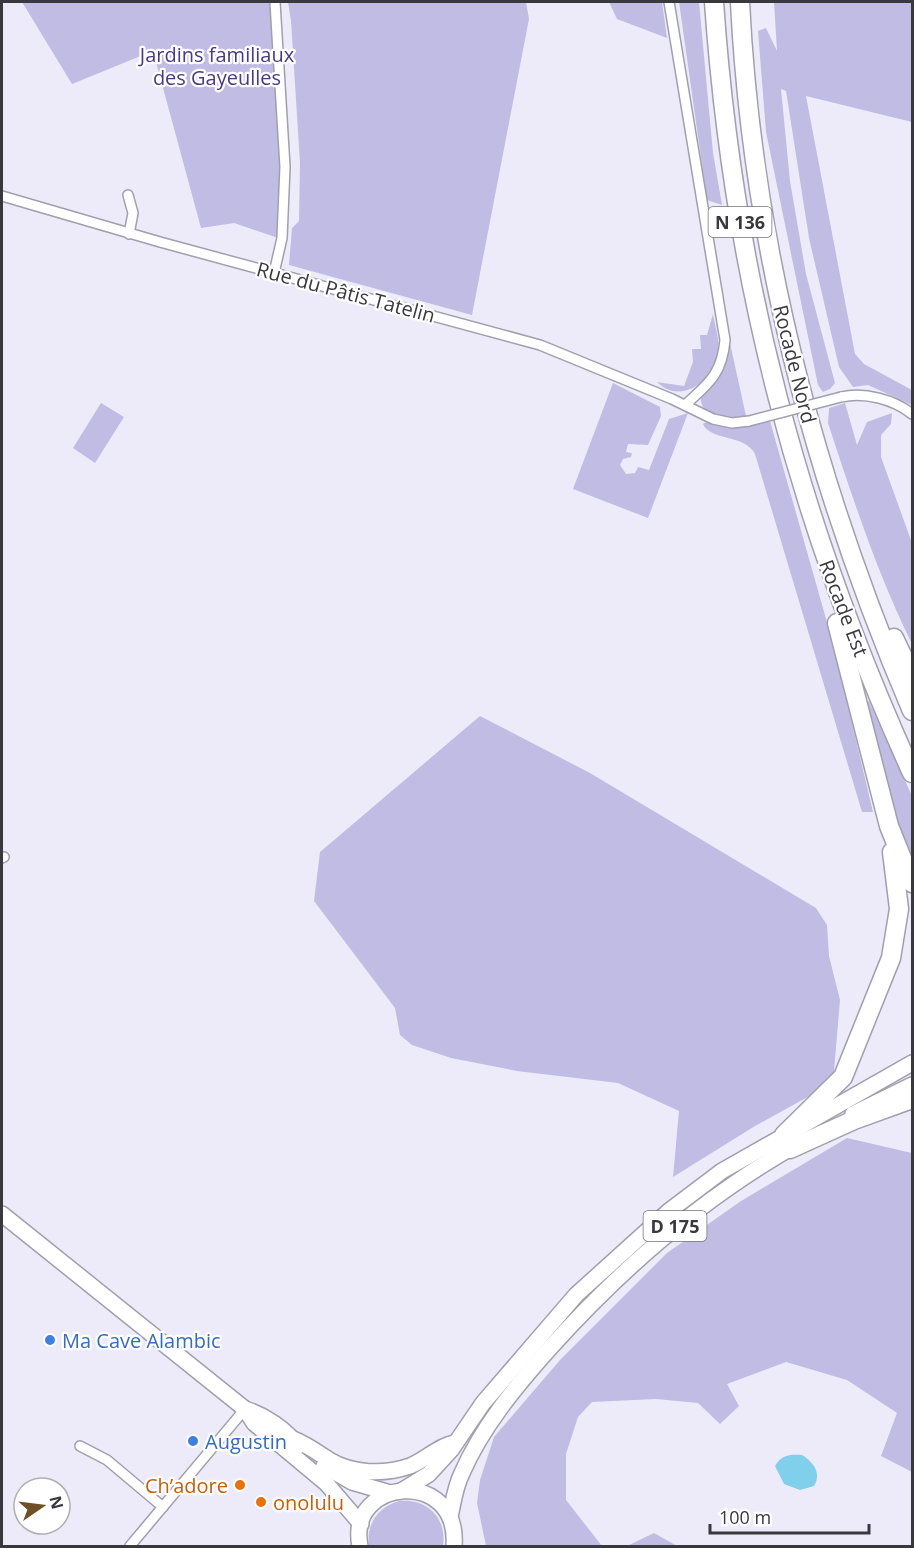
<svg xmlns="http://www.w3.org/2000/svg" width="914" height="1548" font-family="'Open Sans',sans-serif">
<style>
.green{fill:#c0bce4}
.water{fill:#80cfeb}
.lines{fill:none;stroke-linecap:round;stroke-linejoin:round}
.street-casing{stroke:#a09fac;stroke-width:12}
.primary-casing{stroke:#a09fac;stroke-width:18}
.highway-casing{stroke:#a09fac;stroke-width:21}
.street{stroke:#fff;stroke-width:9}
.primary{stroke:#fff;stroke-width:15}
.highway{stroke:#fff;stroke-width:18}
.street-bridge-casing{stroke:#a09fac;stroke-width:12;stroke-linecap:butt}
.street-bridge{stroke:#fff;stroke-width:9}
.shop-dot{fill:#3f7fe0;stroke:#fff;stroke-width:2}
.food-dot{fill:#e8710a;stroke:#fff;stroke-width:2}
.labels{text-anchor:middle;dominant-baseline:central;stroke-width:4.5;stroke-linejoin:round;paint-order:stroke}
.shield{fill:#fff;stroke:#747478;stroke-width:1.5}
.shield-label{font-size:18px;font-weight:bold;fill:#39383e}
.park-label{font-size:20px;fill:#493a82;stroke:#fff}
.street-label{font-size:20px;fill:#39383e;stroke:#fff}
.shop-label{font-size:20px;fill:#366cbe;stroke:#fff;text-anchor:start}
.food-label{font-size:20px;fill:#c56008;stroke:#fff;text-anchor:end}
</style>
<rect width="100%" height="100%" fill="#edebfa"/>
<g class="green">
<path d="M 22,2 L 269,2 L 274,22 L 275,91 L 281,161 L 278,238 L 234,223 L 201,228 L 153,51 L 72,84 Z"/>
<path d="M 288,2 L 526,2 L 529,19 L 472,315 L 289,265 L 292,228 L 299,221 L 300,163 L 291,21 Z"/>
<path d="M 609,2 L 662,2 L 667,38 L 617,19 Z"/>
<path d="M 679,2 L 699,2 L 713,153 L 722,205 L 707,200 Z"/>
<path d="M 774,2 L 912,2 L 912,122 L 806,96 L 855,354 L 864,364 L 912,390 L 912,405 L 868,385 L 853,387 L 839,367 L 809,238 L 786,91 L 781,89 L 790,181 L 806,274 L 835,383 L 830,389 L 823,392 L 818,385 L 766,132 L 758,31 L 766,28 L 777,51 Z"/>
<path d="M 713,314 C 715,327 721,344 718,356 C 712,382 680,405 657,382 L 684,386 L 693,362 L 692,349 L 701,349 L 700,335 L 707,335 Z"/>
<path d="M 728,334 L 746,416 C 731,418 699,419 701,397 L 724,368 Z"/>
<path d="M 613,383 L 660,407 L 661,416 L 648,445 L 628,444 L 626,452 L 632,453 L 631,457 L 623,459 L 620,465 L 626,474 L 635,473 L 638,467 L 649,470 L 669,419 L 688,413 L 648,518 L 573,489 Z"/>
<path d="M 101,403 L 124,417 L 95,463 L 73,448 Z"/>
<path d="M 845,403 L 857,445 L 867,422 L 892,413 L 891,424 L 881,435 L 881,457 L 912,543 L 912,644 C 877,573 853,499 828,423 L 829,408 Z"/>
<path d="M 770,421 L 834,647 L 873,812 L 862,812 L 755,454 C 745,434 710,441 703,424 L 706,422 L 746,427 Z"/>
<path d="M 869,701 L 912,796 L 912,868 L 904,851 L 864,703 Z"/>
<path d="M 480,716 L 590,773 L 816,908 L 827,925 L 829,956 L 840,1000 L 833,1083 L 755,1126 L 673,1177 L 679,1111 L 618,1083 L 517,1071 L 451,1058 L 412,1045 L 400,1035 L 395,1008 L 314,901 L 320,852 Z"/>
<path d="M 847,1138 L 912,1153 L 912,1472 L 881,1456 L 897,1413 L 847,1380 L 786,1362 L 727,1384 L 739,1406 L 720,1424 L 698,1403 L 656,1399 L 592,1402 L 578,1417 L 566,1454 L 566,1500 L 602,1546 L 486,1546 L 477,1503 L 480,1480 L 494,1437 L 560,1360 L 667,1253 L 741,1201 Z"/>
<path d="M 399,1501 C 427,1498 447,1518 443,1546 L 369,1546 C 366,1524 378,1507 399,1501 Z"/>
<path d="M 654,1533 L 677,1546 L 627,1546 Z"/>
</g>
<path class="water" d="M 802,1455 C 813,1462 822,1473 814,1486 L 800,1490 L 784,1484 L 775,1466 C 781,1455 790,1454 802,1455 Z"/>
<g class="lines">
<defs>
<g id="street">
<path d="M 669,2 L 725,340 C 722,374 709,383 685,405"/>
<path d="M 128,195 L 133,213 L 129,234"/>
<path d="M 2,196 L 160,242 L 540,345 L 672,399 L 713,419 L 732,423 L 749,421"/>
<path d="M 274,273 L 282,238 L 285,167 L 275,2"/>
<path d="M 841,397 C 865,392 893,399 912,414"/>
<path d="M 2,858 L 4,857"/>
<path d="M 80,1446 L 107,1460 L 163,1507"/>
<path d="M 130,1546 L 245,1409"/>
</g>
<g id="primary">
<path d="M 853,1114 L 912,1085"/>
<path d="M 2,1214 L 245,1409 L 254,1423 L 326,1483 L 361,1524"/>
<path d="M 245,1409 C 264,1415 286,1429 298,1446"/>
<path d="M 293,1439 C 306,1444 317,1452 329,1460 C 352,1474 384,1475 410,1466 C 426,1460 438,1446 454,1443"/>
<path d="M 324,1466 L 352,1482 L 390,1493"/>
<path d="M 403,1490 L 429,1474 L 451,1450 L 483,1403 L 576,1295 L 669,1211 L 722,1171 L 912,1063"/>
<path d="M 450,1517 C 453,1503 455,1487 462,1473 C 482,1427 516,1386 550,1348 C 623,1267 703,1197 798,1144"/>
<path d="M 360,1546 C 346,1478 460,1467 454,1546"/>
</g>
<g id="highway">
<path d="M 714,2 C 733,276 798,522 912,773"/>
<path d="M 740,2 C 752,247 816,486 912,711"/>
<path d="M 837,623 L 889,826 L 912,883"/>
<path d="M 894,638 L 912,676"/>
<path d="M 784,1135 L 843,1077 L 891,958 L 899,909 L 892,852"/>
<path d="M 790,1149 L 854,1120 L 912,1099"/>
</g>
</defs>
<use href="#street" class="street-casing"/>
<use href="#primary" class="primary-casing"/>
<use href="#highway" class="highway-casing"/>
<use href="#street" class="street"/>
<use href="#primary" class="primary"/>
<use href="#highway" class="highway"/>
<defs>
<path id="street-bridge" d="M 749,421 L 841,397"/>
</defs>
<use href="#street-bridge" class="street-bridge-casing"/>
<use href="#street-bridge" class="street-bridge"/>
</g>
<g class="shop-dot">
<circle cx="50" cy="1340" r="6"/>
<circle cx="193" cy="1441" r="6"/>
</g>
<g class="food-dot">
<circle cx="240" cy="1485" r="6"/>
<circle cx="261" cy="1502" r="6"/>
</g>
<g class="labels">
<g class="shield">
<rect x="708.5" y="207" width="63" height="30" rx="4.5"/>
<rect x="643.5" y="1211" width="63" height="30" rx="4.5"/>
</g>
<g class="shield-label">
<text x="740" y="222">N 136</text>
<text x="675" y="1226">D 175</text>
</g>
<g class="park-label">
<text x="217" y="54">Jardins familiaux<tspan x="217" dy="23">des Gayeulles</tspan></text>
</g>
<g class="street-label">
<text transform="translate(346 292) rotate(15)">Rue du Pâtis Tatelin</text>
<text transform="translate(795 364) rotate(76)">Rocade Nord</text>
<text transform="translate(844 608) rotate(69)">Rocade Est</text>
</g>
<g class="shop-label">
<text x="62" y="1340">Ma Cave Alambic</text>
<text x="205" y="1441">Augustin</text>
</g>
<g class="food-label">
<text x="228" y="1485">Ch’adore</text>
<text x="273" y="1502" text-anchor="start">onolulu</text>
</g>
</g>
<rect width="914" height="1548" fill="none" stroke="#39383e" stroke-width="6"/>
<g transform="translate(42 1506) rotate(76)"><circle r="28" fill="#ffffff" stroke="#b0afb2" stroke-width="1.5"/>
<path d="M0-4.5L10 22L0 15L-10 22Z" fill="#6f4f25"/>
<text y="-9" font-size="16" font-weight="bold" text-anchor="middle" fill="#39383e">N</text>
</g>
<path d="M710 1524v9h159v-9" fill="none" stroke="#39383e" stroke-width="3"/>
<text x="719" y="1524" font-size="18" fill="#39383e" stroke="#ffffff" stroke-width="4.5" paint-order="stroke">100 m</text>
</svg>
